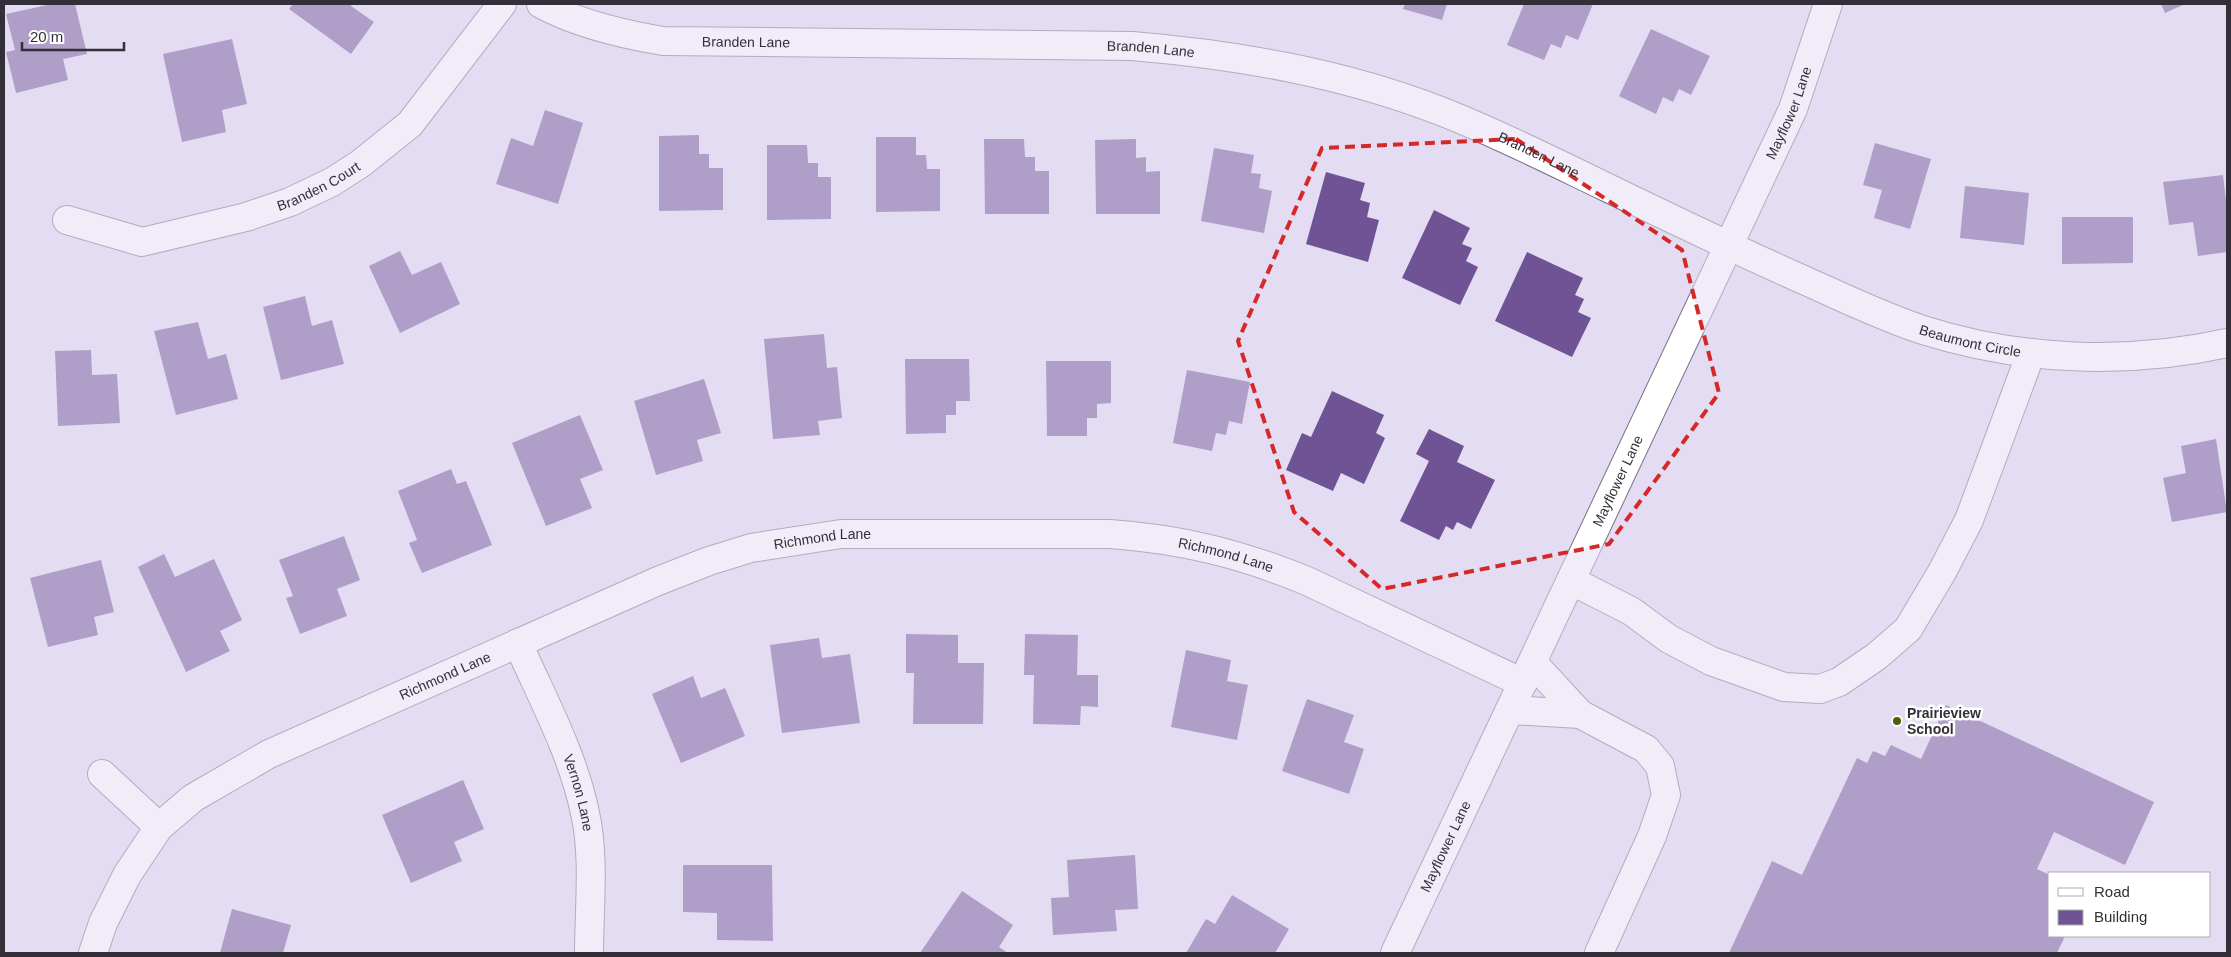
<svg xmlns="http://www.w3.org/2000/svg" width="2231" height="957" font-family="Helvetica,sans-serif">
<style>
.building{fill:#6f5394}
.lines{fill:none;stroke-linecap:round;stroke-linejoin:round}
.minor-casing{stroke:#787183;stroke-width:30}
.minor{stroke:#fff;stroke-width:28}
.marked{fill:none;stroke:#d62828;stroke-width:4;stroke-dasharray:10 6;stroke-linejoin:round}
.poi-dot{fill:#4c6009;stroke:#fff;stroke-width:2}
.labels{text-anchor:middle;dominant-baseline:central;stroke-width:5;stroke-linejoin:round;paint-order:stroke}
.street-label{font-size:14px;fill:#332f38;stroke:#fff}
.poi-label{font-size:14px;font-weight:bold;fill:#332f38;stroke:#fff;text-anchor:start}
</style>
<rect width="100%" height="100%" fill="#e4dcf2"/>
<g class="building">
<path d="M 52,4 L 75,4 L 87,54 L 63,59 L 68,80 L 16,93 L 6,52 L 15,50 L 6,14 Z"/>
<path d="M 293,4 L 352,4 L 351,6 L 374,22 L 351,54 L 289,9 Z"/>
<path d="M 1405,4 L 1447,4 L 1442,20 L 1403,9 Z"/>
<path d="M 1524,4 L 1593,4 L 1578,40 L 1566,35 L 1561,48 L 1551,44 L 1544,60 L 1507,45 Z"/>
<path d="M 2161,4 L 2185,4 L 2165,13 Z"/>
<path d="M 1651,29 L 1710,56 L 1691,95 L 1679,89 L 1673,102 L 1663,97 L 1656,114 L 1619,96 Z"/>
<path d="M 232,39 L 247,104 L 222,110 L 226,132 L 182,142 L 163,54 Z"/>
<path d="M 545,110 L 583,123 L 558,204 L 496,184 L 511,138 L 533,146 Z"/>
<path d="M 699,135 L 699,154 L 709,154 L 709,168 L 723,168 L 723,210 L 659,211 L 659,136 Z"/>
<path d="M 876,137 L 916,137 L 916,155 L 926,155 L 927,169 L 940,169 L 940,211 L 876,212 Z"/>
<path d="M 984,139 L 1024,139 L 1025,157 L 1035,157 L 1035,171 L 1049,171 L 1049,214 L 985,214 Z"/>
<path d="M 1136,139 L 1136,158 L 1146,157 L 1146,172 L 1160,171 L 1160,214 L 1096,214 L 1095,140 Z"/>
<path d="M 1875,143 L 1931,159 L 1910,229 L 1874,218 L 1882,190 L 1863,185 Z"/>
<path d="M 767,145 L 807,145 L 808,163 L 818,163 L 818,177 L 831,177 L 831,219 L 767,220 Z"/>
<path d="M 1214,148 L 1254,155 L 1251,173 L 1261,174 L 1259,188 L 1272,191 L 1264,233 L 1201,221 Z"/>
<path d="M 1326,172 L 1365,183 L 1360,200 L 1370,203 L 1367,217 L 1379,220 L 1368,262 L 1306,244 Z"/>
<path d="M 2223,175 L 2227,209 L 2227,252 L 2198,256 L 2193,222 L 2169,225 L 2163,182 Z"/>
<path d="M 1965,186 L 2029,193 L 2024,245 L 1960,238 Z"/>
<path d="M 1434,210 L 1470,228 L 1462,244 L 1472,248 L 1466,261 L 1478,267 L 1460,305 L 1402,278 Z"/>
<path d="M 2062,217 L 2133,217 L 2133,263 L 2062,264 Z"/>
<path d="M 400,251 L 412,275 L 441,262 L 460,304 L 400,333 L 369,266 Z"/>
<path d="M 1527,252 L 1583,278 L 1575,295 L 1584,299 L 1578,312 L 1591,318 L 1572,357 L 1495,321 Z"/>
<path d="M 305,296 L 312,326 L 332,320 L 344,364 L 281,380 L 263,307 Z"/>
<path d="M 198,322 L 208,359 L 226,354 L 238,399 L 176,415 L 154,331 Z"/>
<path d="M 824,334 L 827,368 L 837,367 L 842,418 L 818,421 L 820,435 L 773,439 L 764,339 Z"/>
<path d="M 91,350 L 92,375 L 117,374 L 120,423 L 58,426 L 55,351 Z"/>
<path d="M 905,359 L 969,359 L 970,401 L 956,401 L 956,415 L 946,415 L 946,433 L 906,434 Z"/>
<path d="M 1046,361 L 1111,361 L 1111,403 L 1097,404 L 1097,418 L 1087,418 L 1087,436 L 1047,436 Z"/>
<path d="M 1187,370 L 1250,382 L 1242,424 L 1229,421 L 1226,435 L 1216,433 L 1212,451 L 1173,443 Z"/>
<path d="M 704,379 L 721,433 L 697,440 L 703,461 L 656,475 L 634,401 Z"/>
<path d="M 1332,391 L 1384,415 L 1376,433 L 1385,438 L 1364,484 L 1341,473 L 1333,491 L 1286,470 L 1302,433 L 1311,437 Z"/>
<path d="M 580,415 L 603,470 L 580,479 L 592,508 L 546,526 L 512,443 Z"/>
<path d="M 1429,429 L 1464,446 L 1457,462 L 1495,480 L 1471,529 L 1457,522 L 1453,530 L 1446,526 L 1439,540 L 1400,521 L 1429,461 L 1416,454 Z"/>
<path d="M 2216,439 L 2227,512 L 2172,522 L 2163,478 L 2186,473 L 2181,446 Z"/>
<path d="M 451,469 L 457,484 L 466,481 L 492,545 L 422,573 L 409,543 L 417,540 L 398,491 Z"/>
<path d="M 344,536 L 360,580 L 337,589 L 347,616 L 300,634 L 286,598 L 293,596 L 279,560 Z"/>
<path d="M 164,554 L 175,577 L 214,559 L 242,620 L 220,631 L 230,651 L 186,672 L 138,567 Z"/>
<path d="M 101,560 L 114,612 L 94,617 L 98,635 L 48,647 L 30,578 Z"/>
<path d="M 906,634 L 958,635 L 958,663 L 984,663 L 983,724 L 913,724 L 914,673 L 906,673 Z"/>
<path d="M 1025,634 L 1078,635 L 1077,675 L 1098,675 L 1098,707 L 1081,706 L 1080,725 L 1033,724 L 1034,675 L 1024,675 Z"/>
<path d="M 819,638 L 822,658 L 850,654 L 860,723 L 782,733 L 770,645 Z"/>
<path d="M 1186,650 L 1231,660 L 1227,681 L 1248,685 L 1237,740 L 1171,727 Z"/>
<path d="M 693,676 L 701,698 L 725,688 L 745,736 L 681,763 L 652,694 Z"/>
<path d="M 1307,699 L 1354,715 L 1344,742 L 1364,749 L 1349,794 L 1282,771 Z"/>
<path d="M 1946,705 L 2154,802 L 2125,865 L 2054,832 L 2037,869 L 2050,875 L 2050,936 L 2065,936 L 2057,953 L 1729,953 L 1772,861 L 1802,875 L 1857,758 L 1867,763 L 1873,751 L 1885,756 L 1891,745 L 1921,759 Z"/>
<path d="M 463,780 L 484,829 L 454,842 L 462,861 L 411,883 L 382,815 Z"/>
<path d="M 1135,855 L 1138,909 L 1115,910 L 1117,931 L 1053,935 L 1051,898 L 1069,897 L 1067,860 Z"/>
<path d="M 683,865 L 772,865 L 773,941 L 717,940 L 717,913 L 683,912 Z"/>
<path d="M 962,891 L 1013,925 L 999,947 L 1008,953 L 920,953 Z"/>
<path d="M 1232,895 L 1289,929 L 1275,953 L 1186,953 L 1206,919 L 1215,924 Z"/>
<path d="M 232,909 L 291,925 L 283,953 L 220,953 Z"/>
</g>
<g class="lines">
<defs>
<g id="minor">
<path id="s1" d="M 541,4 C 578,24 621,34 663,41 L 1132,46 C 1239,55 1343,73 1443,112 C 1499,134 1552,161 1606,187 C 1672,219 1738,251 1806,281 C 1844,298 1883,317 1923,330 C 2020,361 2128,365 2227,343"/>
<path id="s2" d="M 67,220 L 142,242 L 246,217 L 290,202 L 332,182 L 360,164 L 410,124 L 502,4"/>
<path d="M 1572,581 L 1631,611 L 1669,639 L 1711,661 L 1784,687 L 1820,689 L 1839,682 L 1877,656 L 1908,629 L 1942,572 L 1969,520 L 2031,353"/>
<path id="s3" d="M 518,643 C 542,698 573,754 585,813 C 595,857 589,908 589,953"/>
<path d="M 1533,663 L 1580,714 L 1646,749 L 1660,766 L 1666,795 L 1652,836 L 1599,953"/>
<path d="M 1511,710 L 1580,714"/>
<path d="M 102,774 L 159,827"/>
<path id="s4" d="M 93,953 L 103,923 L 127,875 L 159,827 L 193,798 L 269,754 L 658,581 L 709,561 L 751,548 L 841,534 L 1110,534 C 1181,539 1242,554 1307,581 L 1523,683"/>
<path id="s5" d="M 1395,953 L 1793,109 L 1828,4"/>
</g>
</defs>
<use href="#minor" class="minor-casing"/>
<use href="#minor" class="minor"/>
</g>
<path d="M0 0H2231V957H0ZM 1516,139 L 1682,250 L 1719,393 L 1609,544 L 1382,589 L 1294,512 L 1238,341 L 1322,148 Z" fill="#e4dcf2" fill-opacity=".55" fill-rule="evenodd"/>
<path class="marked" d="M 1516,139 L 1682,250 L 1719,393 L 1609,544 L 1382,589 L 1294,512 L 1238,341 L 1322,148 Z"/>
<circle class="poi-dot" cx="1897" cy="721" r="5"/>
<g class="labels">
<g class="street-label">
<text stroke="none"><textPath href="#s1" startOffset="211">Branden Lane</textPath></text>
<text stroke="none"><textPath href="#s1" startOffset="616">Branden Lane</textPath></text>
<text stroke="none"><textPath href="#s5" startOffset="928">Mayflower Lane</textPath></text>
<text stroke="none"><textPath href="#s1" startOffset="1021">Branden Lane</textPath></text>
<text stroke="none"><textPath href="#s2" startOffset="264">Branden Court</textPath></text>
<text stroke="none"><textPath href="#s1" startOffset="1492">Beaumont Circle</textPath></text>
<text stroke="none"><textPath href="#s5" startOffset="522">Mayflower Lane</textPath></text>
<text stroke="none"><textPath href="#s4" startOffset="872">Richmond Lane</textPath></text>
<text stroke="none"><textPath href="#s4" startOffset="1278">Richmond Lane</textPath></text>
<text stroke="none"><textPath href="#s4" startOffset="468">Richmond Lane</textPath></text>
<text stroke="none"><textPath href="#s3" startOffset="162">Vernon Lane</textPath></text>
<text stroke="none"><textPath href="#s5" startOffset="118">Mayflower Lane</textPath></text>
</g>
<g class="poi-label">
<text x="1907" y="713">Prairieview<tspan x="1907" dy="16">School</tspan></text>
</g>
</g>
<rect width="2231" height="957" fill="none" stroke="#332f38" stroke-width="10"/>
<rect x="2048" y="872" width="162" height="65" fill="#ffffff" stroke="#adacaf"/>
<rect x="2058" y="888" width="25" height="8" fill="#ffffff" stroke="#adacaf"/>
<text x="2094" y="897" font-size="15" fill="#332f38">Road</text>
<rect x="2058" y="910" width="25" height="15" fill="#6f5394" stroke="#adacaf"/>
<text x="2094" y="922" font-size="15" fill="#332f38">Building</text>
<path d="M22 42v8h102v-8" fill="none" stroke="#332f38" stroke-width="2.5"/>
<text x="30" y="42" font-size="15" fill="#332f38" stroke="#ffffff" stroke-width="4" paint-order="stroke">20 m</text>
</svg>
